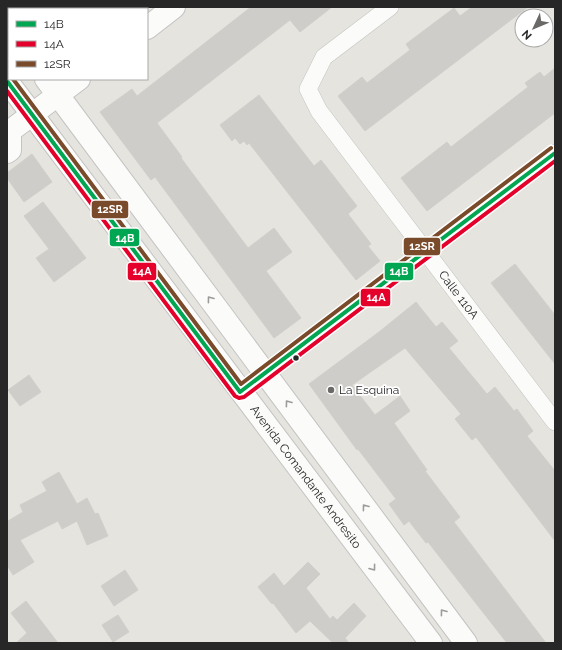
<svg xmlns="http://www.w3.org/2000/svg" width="562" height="650" font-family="Raleway,sans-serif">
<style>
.education{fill:#e8e4d3}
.building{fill:#cfcdc9;stroke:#d1cfca}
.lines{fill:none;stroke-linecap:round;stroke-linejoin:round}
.street-casing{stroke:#c4c3c3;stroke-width:18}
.secondary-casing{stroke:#c4c3c3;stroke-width:24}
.street{stroke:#fbfbfa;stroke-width:17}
.secondary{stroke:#fbfbfa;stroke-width:22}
.bus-1-casing{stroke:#fff;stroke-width:7}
.bus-2-casing{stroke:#fff;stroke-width:7}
.bus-3-casing{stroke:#fff;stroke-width:7}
.bus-1{stroke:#00a651;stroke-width:4}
.bus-2{stroke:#e4002b;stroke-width:4}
.bus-3{stroke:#7a4b2a;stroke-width:4}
.oneway{stroke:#9c9c9b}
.bus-dot{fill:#272727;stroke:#fff;stroke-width:1.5}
.poi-dot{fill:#6a6967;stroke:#fff;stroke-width:1.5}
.labels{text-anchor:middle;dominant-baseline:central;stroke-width:3.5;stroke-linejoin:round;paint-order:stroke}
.street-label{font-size:12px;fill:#272727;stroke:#fff}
.poi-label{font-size:12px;fill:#272727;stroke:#fff;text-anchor:start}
.line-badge{stroke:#fff;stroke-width:1.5}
.badge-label{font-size:11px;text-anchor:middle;font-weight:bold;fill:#fff}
</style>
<rect width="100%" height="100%" fill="#e6e4de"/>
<path class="education" d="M 12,7 L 118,7 L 115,9 L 14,9 Z"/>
<g class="building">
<path d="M 251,7 L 332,7 L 300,32 L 290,20 L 157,123 L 182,157 L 181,158 L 248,248 L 274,228 L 292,252 L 266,271 L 301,318 L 274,338 L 155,177 L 151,180 L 100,112 L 132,89 L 137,96 Z"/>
<path d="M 472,7 L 528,7 L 365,131 L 338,96 L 362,77 L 367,83 L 410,50 L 406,44 L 454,8 L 460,16 Z"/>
<path d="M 555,68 L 555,113 L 427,211 L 401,178 L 447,142 L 451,147 L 528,87 L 525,83 L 540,72 L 544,77 Z"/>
<path d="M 259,95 L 314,166 L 321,160 L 357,206 L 348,214 L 371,244 L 368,246 L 380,261 L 356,280 L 249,143 L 247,145 L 244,141 L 240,144 L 235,138 L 232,141 L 220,125 Z"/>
<path d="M 32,154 L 52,182 L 24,202 L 7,178 L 7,173 Z"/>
<path d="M 43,202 L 86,258 L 54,282 L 36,258 L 49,249 L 24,216 Z"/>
<path d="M 515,264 L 555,315 L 555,364 L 491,283 Z"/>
<path d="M 416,302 L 436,327 L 442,322 L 458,341 L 449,348 L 487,394 L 495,387 L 514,411 L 517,409 L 533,431 L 527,436 L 555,471 L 555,541 L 476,437 L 472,440 L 455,419 L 461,414 L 405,348 L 352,385 L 375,415 L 400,396 L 410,411 L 394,423 L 427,470 L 425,471 L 460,517 L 454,522 L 546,643 L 507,643 L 428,542 L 426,543 L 409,521 L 404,525 L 389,504 L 396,499 L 358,449 L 357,450 L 309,384 L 379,332 Z"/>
<path d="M 29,375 L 41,392 L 20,406 L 8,390 Z"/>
<path d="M 59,472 L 77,504 L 87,498 L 95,514 L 98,513 L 108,536 L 87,545 L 77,521 L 62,529 L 58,521 L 20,540 L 34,562 L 13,575 L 7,565 L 7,519 L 8,521 L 23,512 L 20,505 L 47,491 L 42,482 Z"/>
<path d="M 308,562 L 320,574 L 306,588 L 330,619 L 333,616 L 337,620 L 354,603 L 366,616 L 345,638 L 349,643 L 333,643 L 310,621 L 296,633 L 273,603 L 272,604 L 258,587 L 274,573 L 284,586 Z"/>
<path d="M 125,570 L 138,590 L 114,606 L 101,586 Z"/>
<path d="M 26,601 L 58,643 L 16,643 L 27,633 L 11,613 Z"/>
<path d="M 118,615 L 129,632 L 113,642 L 102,625 Z"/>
</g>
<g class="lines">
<defs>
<g id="street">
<path id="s1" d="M 390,7 L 324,57 L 308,89 L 319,111 L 555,422"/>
<path d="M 240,392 L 555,153"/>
</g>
<g id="secondary">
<path d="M 7,26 L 9,29"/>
<path d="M 147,28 L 174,7"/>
<path d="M 46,79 L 466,643"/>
<path id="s2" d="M 7,81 L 431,643"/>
<path d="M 7,130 L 10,131 L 79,79"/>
<path d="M 7,152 L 10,150 L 10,131"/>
</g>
</defs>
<use href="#street" class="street-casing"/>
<use href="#secondary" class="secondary-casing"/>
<use href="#street" class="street"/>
<use href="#secondary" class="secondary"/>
<defs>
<path id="bus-1" d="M 7,81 L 240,392 L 555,153"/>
<path id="bus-2" d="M 7,91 L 235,396 L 239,398 L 244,397 L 555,161"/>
<path id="bus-3" d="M 13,79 L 241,384 L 551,148"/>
</defs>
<use href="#bus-1" class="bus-1-casing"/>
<use href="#bus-2" class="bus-2-casing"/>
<use href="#bus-3" class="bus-3-casing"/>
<use href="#bus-1" class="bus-1"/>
<use href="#bus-2" class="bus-2"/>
<use href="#bus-3" class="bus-3"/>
</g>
<defs><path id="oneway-chevron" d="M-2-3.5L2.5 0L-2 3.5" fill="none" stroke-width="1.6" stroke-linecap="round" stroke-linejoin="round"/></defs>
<g class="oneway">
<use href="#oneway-chevron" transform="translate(210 299) rotate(-127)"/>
<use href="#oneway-chevron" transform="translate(288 403) rotate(-127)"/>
<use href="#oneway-chevron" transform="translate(365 507) rotate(-127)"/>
<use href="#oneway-chevron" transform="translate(373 568) rotate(53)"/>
<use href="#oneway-chevron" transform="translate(443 612) rotate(-127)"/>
</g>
<circle class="bus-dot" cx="296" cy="358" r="3.5"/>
<circle class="poi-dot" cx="331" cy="390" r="4"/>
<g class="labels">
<g class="street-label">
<text stroke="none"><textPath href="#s1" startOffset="374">Calle 110A</textPath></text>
<text stroke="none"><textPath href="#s2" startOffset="496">Avenida Comandante Andresito</textPath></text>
</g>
<g class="poi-label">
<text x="339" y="390">La Esquina</text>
</g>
</g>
<g class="line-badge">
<rect x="91" y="200" width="38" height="19" rx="4" fill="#7a4b2a"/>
<rect x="109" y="228" width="31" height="19" rx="4" fill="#00a651"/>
<rect x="403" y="237" width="38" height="19" rx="4" fill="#7a4b2a"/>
<rect x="127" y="262" width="30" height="19" rx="4" fill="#e4002b"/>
<rect x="384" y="262" width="30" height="19" rx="4" fill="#00a651"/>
<rect x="360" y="288" width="31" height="19" rx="4" fill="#e4002b"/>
</g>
<g class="badge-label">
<text x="110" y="213">12SR</text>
<text x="125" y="242">14B</text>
<text x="422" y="250">12SR</text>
<text x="142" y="275">14A</text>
<text x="399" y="275">14B</text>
<text x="376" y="301">14A</text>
</g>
<rect width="562" height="650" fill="none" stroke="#272727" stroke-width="16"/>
<rect x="8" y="8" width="140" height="72" fill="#ffffff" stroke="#a9a9a9"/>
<rect x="16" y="21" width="20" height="6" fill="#00a651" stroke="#a9a9a9"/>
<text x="44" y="28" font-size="12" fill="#272727">14B</text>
<rect x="16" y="41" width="20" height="6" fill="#e4002b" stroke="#a9a9a9"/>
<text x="44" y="48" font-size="12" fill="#272727">14A</text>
<rect x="16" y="61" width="20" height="6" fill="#7a4b2a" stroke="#a9a9a9"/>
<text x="44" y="68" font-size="12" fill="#272727">12SR</text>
<g transform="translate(534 28) rotate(226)"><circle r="19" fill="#ffffff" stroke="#a9a9a9"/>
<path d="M0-3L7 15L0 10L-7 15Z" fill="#6a6967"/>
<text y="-6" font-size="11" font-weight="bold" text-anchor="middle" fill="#272727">N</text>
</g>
</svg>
